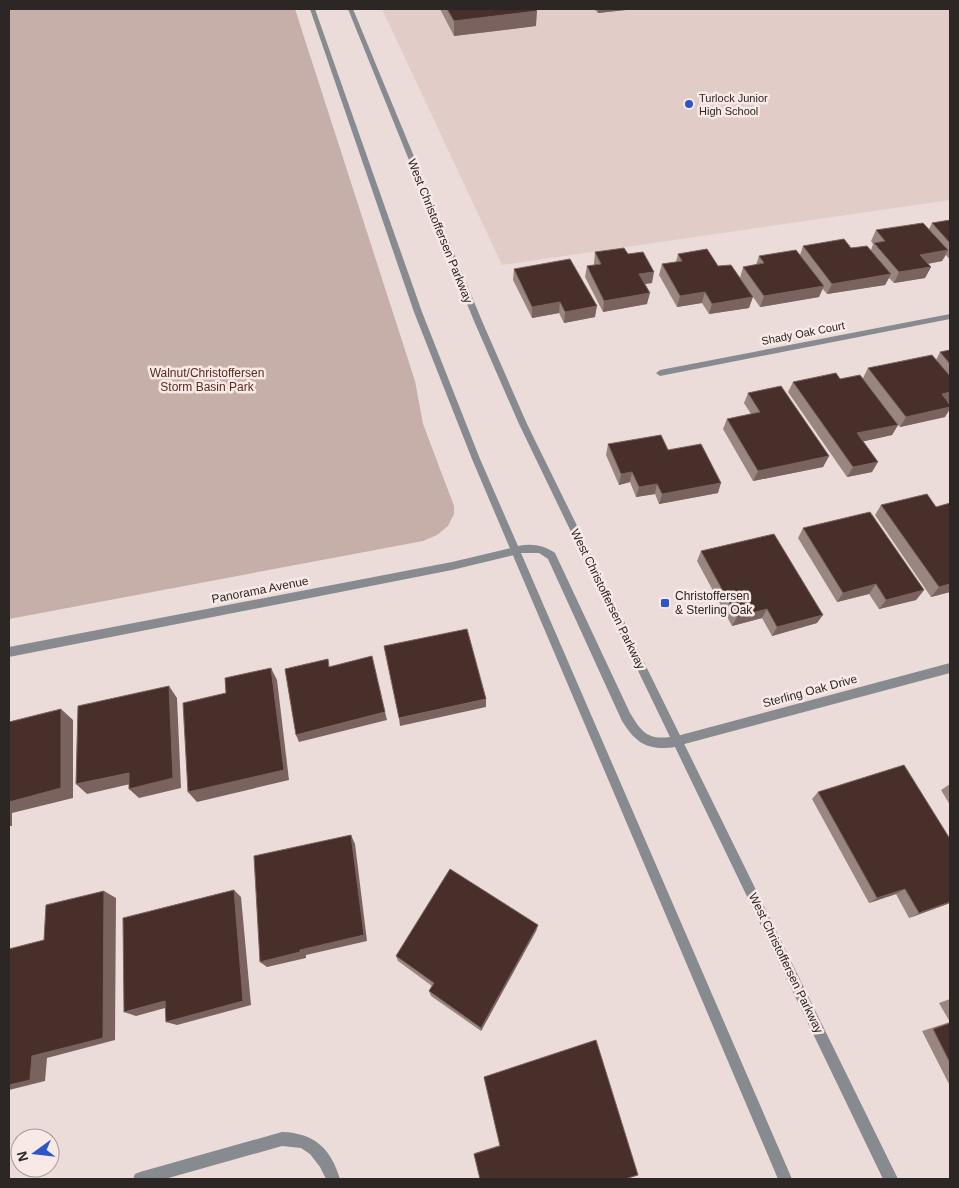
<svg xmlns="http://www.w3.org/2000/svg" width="959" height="1188" font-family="Arial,sans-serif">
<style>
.built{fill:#e2ccc7}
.green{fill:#c6aea9}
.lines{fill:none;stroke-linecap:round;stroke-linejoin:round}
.minor{fill:#878a8e;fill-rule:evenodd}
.tertiary{fill:#878a8e;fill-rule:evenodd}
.wall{fill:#9a8681}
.shaded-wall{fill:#7a635e}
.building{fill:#492f29;stroke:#7a635e}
.poi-dot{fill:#2d56c6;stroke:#f8e9e6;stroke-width:2}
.labels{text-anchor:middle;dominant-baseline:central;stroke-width:5;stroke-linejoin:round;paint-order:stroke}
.far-poi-label{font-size:11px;fill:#2c2725;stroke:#f8e9e6;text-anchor:start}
.far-street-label{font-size:11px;fill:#2c2725;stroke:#f8e9e6}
.street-label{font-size:12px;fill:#2c2725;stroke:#f8e9e6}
.park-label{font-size:12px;fill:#592b22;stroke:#f8e9e6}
.poi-label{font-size:12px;fill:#2c2725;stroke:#f8e9e6;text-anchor:start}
</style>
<rect width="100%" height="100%" fill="#ebdcd9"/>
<path class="built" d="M 382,9 L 950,9 L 950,200 L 502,265 Z"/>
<path class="green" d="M 9,9 L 295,9 L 415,381 L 423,424 L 454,506 L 454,514 L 448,526 L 437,535 L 423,541 L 9,619 Z"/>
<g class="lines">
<g class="minor">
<path d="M 950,314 L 950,319 L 660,376 L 656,373 L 660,370 Z"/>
<path d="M 515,547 L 518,548 L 520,551 L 518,554 L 452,570 L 9,657 L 9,647 L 452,562 Z"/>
<path d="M 950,663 L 950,673 L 677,746 L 673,745 L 671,741 L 673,737 L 677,736 Z"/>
<path d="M 282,1132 C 315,1133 331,1149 340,1179 L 326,1179 L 320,1167 L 310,1154 L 301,1148 L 282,1146 L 165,1179 L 133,1179 L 135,1174 L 140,1172 Z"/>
</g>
<path class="tertiary" d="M 310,9 L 315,9 L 422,312 L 480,459 L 518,546 C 532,543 544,545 555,553 L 630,713 C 641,731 647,740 670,737 L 519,424 L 474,321 L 348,9 L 353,9 L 482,321 L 527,424 L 898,1179 L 883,1179 L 675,747 C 647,751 636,743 622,721 L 548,559 L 539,553 L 521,553 L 792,1179 L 778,1179 L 472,459 L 414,312 Z"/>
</g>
<g class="wall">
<path d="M 440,9 L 535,9 L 536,26 L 454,36 Z"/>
<path d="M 594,9 L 635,9 L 598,13 Z"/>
<path d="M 950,220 L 950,260 L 946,255 L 942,261 L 928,264 L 931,267 L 925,278 L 894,283 L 889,278 L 885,285 L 827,294 L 822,288 L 819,297 L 760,307 L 740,278 L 743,267 L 756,265 L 759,256 L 800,255 L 803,246 L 851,248 L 871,250 L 873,244 L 871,241 L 876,230 L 929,229 L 932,223 Z"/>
<path d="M 595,252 L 628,254 L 652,283 L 644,284 L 647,304 L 603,312 L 585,277 L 587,266 L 594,265 L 594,263 Z"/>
<path d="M 678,254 L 718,266 L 749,308 L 709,314 L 702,303 L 677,307 L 659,275 L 662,264 L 676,262 Z"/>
<path d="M 514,269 L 595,317 L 564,323 L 559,313 L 532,318 L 513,280 Z"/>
<path d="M 950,350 L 950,402 L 948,402 L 945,417 L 900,427 L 898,425 L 892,435 L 863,441 L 872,472 L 847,477 L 788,392 L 793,382 L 840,379 L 863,378 L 868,368 L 936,360 L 940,352 Z"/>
<path d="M 748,393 L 829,456 L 823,467 L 753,481 L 723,429 L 727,419 L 751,414 L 744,403 Z"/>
<path d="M 608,444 L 668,450 L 718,493 L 659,504 L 655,494 L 636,497 L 630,482 L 619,485 L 606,455 Z"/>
<path d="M 881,505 L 950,592 L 931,597 L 875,515 Z"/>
<path d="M 803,528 L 924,590 L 916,600 L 879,609 L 869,594 L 837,602 L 798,538 Z"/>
<path d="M 701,551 L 817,623 L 772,636 L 762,618 L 732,626 L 697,561 Z"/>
<path d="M 950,784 L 950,805 L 941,790 Z"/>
<path d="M 818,792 L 950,903 L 909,918 L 896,894 L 869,903 L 812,799 Z"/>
<path d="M 538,925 L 536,931 L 481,1031 L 431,996 L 429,991 L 432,986 L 398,961 L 396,956 Z"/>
<path d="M 950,999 L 950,1086 L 922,1031 L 950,1022 L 939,1003 Z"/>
<path d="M 484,1077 L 638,1175 L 474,1154 L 475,1153 L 500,1145 Z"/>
</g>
<g class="shaded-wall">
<path d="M 598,9 L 635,9 L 598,13 Z"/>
<path d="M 537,11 L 536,26 L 454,36 L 454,21 Z"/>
<path d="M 948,250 L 942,261 L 915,266 L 920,255 Z"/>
<path d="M 931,267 L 925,278 L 894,283 L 899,272 Z"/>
<path d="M 654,272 L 652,283 L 637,285 L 639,274 Z"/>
<path d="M 891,274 L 885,285 L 827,294 L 832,284 Z"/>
<path d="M 824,286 L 819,297 L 760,307 L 764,296 Z"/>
<path d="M 705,292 L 702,303 L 677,307 L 680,296 Z"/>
<path d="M 650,293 L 647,304 L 603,312 L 604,301 Z"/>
<path d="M 753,297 L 749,308 L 709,314 L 712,304 Z"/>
<path d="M 560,302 L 559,313 L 532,318 L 532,307 Z"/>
<path d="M 597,306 L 595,317 L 564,323 L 565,312 Z"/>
<path d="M 950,392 L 950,402 L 935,405 L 942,394 Z"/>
<path d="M 950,407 L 950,409 L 945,417 L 900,427 L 906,417 Z"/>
<path d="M 898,425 L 892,435 L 852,444 L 857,433 Z"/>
<path d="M 829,456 L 823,467 L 753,481 L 758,471 Z"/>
<path d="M 878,462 L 872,472 L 847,477 L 853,467 Z"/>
<path d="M 632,472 L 630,482 L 619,485 L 621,474 Z"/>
<path d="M 721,483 L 718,493 L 659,504 L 662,494 Z"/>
<path d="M 657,484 L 655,494 L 636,497 L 639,487 Z"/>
<path d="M 876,584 L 869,594 L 837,602 L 843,593 Z"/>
<path d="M 950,584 L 950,592 L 931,597 L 939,587 Z"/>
<path d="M 924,590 L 916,600 L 879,609 L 886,600 Z"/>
<path d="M 767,609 L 762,618 L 732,626 L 737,617 Z"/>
<path d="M 823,615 L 817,623 L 772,636 L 777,627 Z"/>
<path d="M 271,668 L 277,680 L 289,780 L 197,802 L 188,792 Z"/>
<path d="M 169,686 L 177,698 L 181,788 L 139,798 L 129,789 Z"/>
<path d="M 486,699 L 486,707 L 400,726 L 399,718 Z"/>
<path d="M 61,709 L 73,720 L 73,798 L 12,813 L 12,826 L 9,826 L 9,802 Z"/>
<path d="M 385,712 L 387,720 L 299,742 L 296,735 Z"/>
<path d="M 129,773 L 139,782 L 87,794 L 76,784 Z"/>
<path d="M 351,835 L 355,844 L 367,941 L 306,955 L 306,958 L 267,967 L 260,962 L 300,950 Z"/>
<path d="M 905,889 L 896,894 L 869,903 L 877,898 Z"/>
<path d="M 234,890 L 241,897 L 251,1005 L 177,1025 L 166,1022 Z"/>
<path d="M 104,891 L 116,898 L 115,1040 L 47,1058 L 45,1081 L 9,1090 L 9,1085 Z"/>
<path d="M 950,902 L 950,903 L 909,918 L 919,913 Z"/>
<path d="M 538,925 L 536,931 L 481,1031 L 481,1028 Z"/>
<path d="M 165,1001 L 176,1005 L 136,1016 L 124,1012 Z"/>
</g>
<g class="building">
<path d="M 447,9 L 535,9 L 537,11 L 454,21 Z"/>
<path d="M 950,220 L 950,243 L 932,223 Z"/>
<path d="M 923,223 L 948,250 L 920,255 L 931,267 L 899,272 L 874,243 L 885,241 L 876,230 Z"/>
<path d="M 844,239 L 851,248 L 867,246 L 891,274 L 832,284 L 803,246 Z"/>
<path d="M 624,248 L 628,254 L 643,252 L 654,272 L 639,274 L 650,293 L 604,301 L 587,266 L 601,264 L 595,252 Z"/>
<path d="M 707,249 L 718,266 L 731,265 L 753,297 L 712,304 L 705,292 L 680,296 L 662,264 L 682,261 L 678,254 Z"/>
<path d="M 796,250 L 824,286 L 764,296 L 743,267 L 764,263 L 759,256 Z"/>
<path d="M 570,259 L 597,306 L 565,312 L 560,302 L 532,307 L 514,269 Z"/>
<path d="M 950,350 L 950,364 L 940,352 Z"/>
<path d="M 932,355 L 950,376 L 950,392 L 942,394 L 950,405 L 950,407 L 906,417 L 868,368 Z"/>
<path d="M 836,373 L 840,379 L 860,375 L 898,425 L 857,433 L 878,462 L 853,467 L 793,382 Z"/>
<path d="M 781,386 L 829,456 L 758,471 L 727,419 L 760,412 L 748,393 Z"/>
<path d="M 661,435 L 668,450 L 701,444 L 721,483 L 662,494 L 657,484 L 639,487 L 632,472 L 621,474 L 608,444 Z"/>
<path d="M 927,494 L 936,507 L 950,503 L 950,584 L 939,587 L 881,505 Z"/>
<path d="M 870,512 L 924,590 L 886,600 L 876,584 L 843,593 L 803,528 Z"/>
<path d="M 774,534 L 823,615 L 777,627 L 767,609 L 737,617 L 701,551 Z"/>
<path d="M 467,629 L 486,699 L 399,718 L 384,646 Z"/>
<path d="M 372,656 L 385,712 L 296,735 L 285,669 L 328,659 L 329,667 Z"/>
<path d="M 271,668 L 284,770 L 188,792 L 183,703 L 226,693 L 225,678 Z"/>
<path d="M 169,686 L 173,778 L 129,789 L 129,773 L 76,784 L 78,706 Z"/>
<path d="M 61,709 L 61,788 L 9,802 L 9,722 Z"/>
<path d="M 904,765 L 950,839 L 950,902 L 919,913 L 905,889 L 877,898 L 818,792 Z"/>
<path d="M 351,835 L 364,935 L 300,950 L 300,952 L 260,962 L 254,856 Z"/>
<path d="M 450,869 L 538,925 L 481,1028 L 429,991 L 434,983 L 396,956 Z"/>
<path d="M 234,890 L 243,1001 L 166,1022 L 165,1001 L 124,1012 L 123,918 Z"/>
<path d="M 104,891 L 103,1038 L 32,1056 L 30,1080 L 9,1085 L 9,949 L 44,940 L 46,905 Z"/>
<path d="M 950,1023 L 950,1063 L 933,1029 Z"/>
<path d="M 596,1040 L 638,1175 L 625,1179 L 480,1179 L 474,1154 L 500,1146 L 484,1077 Z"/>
</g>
<g class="poi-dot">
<circle cx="689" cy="104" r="5"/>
<rect x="660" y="598" width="10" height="10" rx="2.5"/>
</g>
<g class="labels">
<g class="far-poi-label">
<text x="699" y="98">Turlock Junior<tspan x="699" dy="13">High School</tspan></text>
</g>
<g class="far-street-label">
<text transform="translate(803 333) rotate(-11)">Shady Oak Court</text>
</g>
<g class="street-label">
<text transform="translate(440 231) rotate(68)">West Christoffersen Parkway</text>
<text transform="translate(260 590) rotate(-11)">Panorama Avenue</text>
<text transform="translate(608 599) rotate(64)">West Christoffersen Parkway</text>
<text transform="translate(810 691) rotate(-15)">Sterling Oak Drive</text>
<text transform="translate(786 963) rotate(64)">West Christoffersen Parkway</text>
</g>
<g class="park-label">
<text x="207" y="373">Walnut/Christoffersen<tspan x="207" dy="14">Storm Basin Park</tspan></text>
</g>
<g class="poi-label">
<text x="675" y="596">Christoffersen<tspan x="675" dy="14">&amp; Sterling Oak</tspan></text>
</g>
</g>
<rect width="959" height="1188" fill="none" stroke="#2c2725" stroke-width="20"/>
<g transform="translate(35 1153) rotate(255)"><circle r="24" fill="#f8e9e6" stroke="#a69b99"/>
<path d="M0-4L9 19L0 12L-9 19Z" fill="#2d56c6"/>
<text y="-8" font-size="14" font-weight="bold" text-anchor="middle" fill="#2c2725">N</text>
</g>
</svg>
